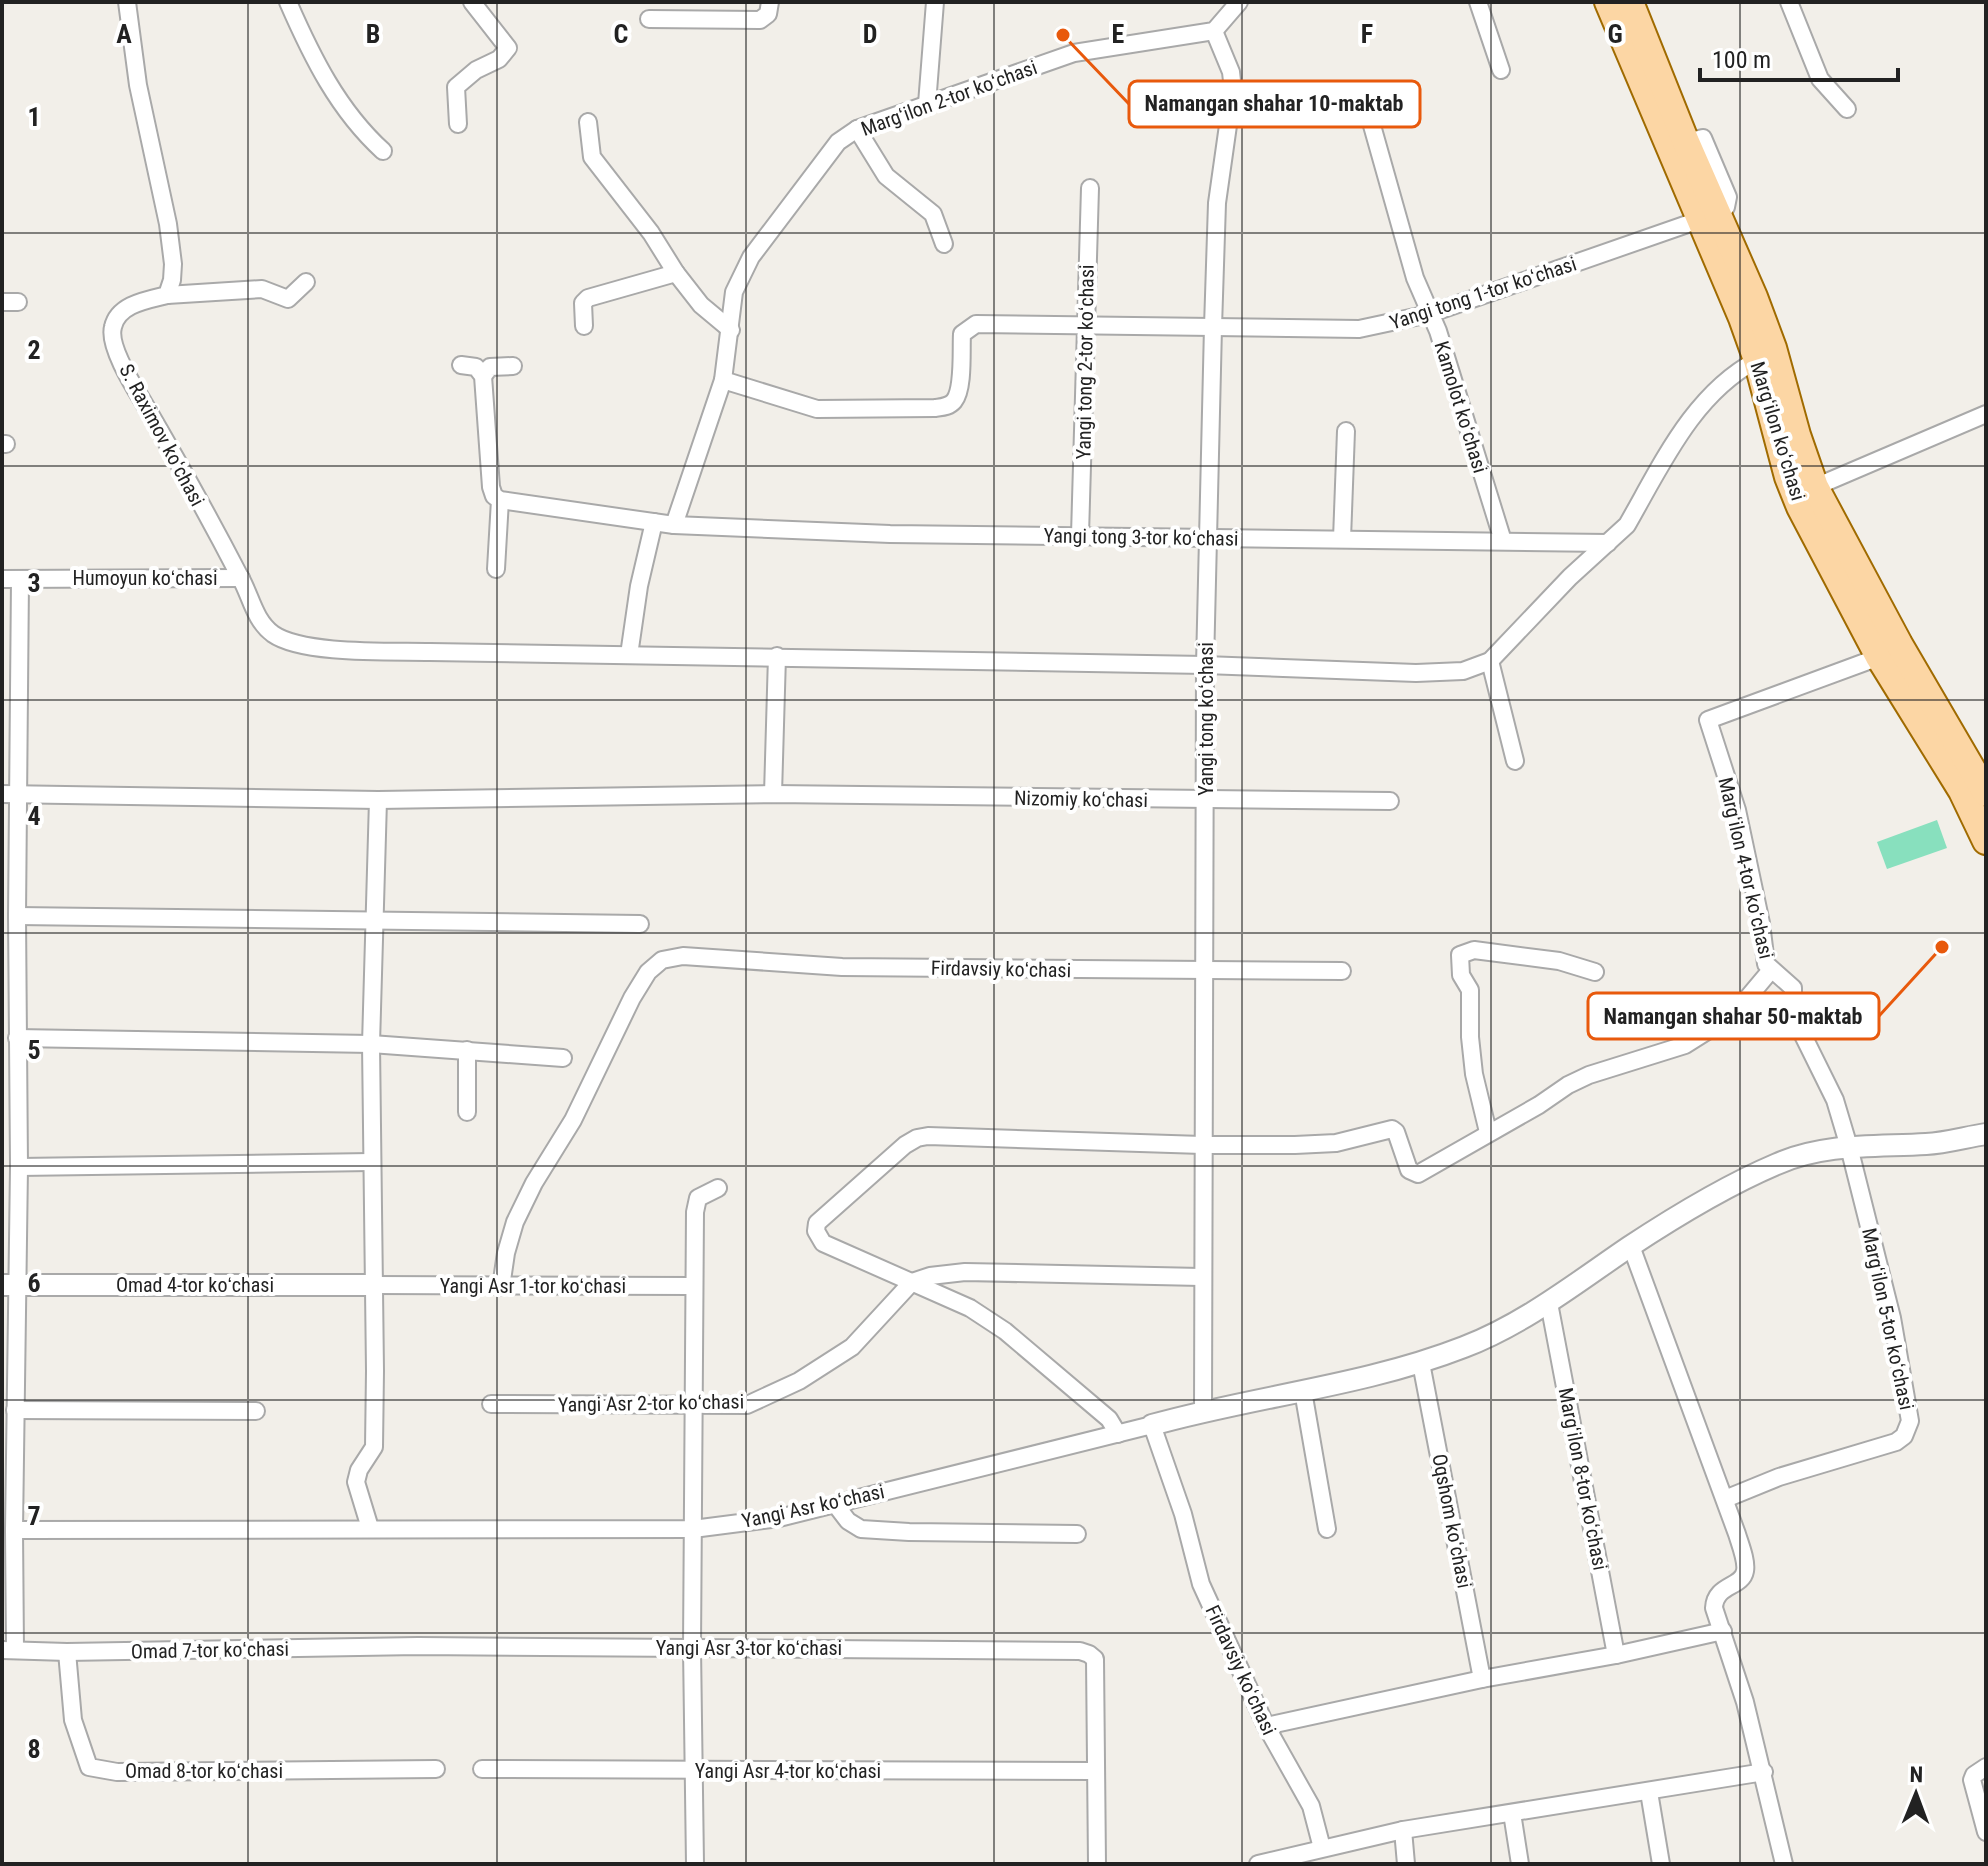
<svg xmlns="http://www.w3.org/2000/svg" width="1988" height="1866" font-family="'Roboto Condensed',sans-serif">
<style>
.pitch{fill:#88e0be}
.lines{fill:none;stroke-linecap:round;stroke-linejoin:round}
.minor-casing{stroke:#a9a9a9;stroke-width:20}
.tertiary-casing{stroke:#a9a9a9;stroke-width:24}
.primary-casing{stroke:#a06b00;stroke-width:30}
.minor{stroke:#fff;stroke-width:16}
.tertiary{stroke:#fff;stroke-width:20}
.primary{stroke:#fcd6a4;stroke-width:26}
.grid{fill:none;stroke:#222;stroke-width:2;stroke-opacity:0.55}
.labels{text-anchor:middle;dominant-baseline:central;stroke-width:8;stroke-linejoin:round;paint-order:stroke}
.street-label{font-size:20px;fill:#222;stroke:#fff}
.grid-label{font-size:26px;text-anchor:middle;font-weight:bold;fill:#222;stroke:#fff;stroke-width:8;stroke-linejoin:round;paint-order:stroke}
.leader{fill:none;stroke:#e8590c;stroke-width:3}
.callout-dot{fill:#e8590c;stroke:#fff;stroke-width:3}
.callout{fill:#fff;stroke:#e8590c;stroke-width:3}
.callout-label{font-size:22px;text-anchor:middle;font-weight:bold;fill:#222}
</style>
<rect width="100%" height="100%" fill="#f2efe9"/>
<path class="pitch" d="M 1937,820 L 1947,848 L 1887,869 L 1877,842 Z"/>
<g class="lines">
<defs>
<g id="minor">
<path d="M 127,2 L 138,85 L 168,224 L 173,264 L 172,280 L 167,295 C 147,300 118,304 113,327 C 108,345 132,384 142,400 C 176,458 209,517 240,577 C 251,596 254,620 273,634 C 303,655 392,651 430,652 L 1205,665 L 1416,673 L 1463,671 L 1490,661 L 1570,577 L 1627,525 C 1662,464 1693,394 1757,360"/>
<path d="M 288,2 C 312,57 338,110 383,151"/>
<path d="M 1478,2 L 1501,70"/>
<path d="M 1789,2 L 1820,79 L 1847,109"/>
<path d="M 649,19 L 760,20 L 768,14 L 770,2"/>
<path d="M 1362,90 L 1415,278 L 1438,331 L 1503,541"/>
<path d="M 927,104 L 935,2"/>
<path d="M 588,122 L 592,157 L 651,233 L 676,273 L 701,305 L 731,330"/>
<path d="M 458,124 L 456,87 L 476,70 L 499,59 L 508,48 L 472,2"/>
<path d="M 857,129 L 886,176 L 933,214 L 944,244"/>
<path d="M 167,295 L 262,289 L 288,299 L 306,282"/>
<path d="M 2,302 L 18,302"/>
<path d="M 584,326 L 583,303 L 588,298 L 676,273"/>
<path d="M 461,365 L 476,367 L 483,376 L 491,487 L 494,496 L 500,500 L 674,525 L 890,534 L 1608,543"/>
<path d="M 483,376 L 490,367 L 513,366"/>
<path d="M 723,380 L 817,409 L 935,408 C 942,407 949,407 954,401 C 964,389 961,350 962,334 L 976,324 L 1359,329 L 1429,314 L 1699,220 L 1726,207 L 1728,197 L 1703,138 L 1686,142"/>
<path d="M 2,444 L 6,444"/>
<path d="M 1815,487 L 1986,414"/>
<path d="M 674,525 L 723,380 L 734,292 L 751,257 L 838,142 L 857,129 L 1074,53 L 1214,31 L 1239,2"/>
<path d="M 1080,535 L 1090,188"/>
<path d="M 1342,539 L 1346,431"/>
<path d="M 496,569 L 500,500"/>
<path d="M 2,579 L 241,578"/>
<path d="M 629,655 L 639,586 L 654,522"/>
<path d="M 1490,661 L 1515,761"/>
<path d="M 2,794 L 378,800 L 773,794 L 1390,801"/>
<path d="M 773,794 L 777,656"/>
<path d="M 17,916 L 640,924"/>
<path d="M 17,1038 L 371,1044 L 563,1058"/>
<path d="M 467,1050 L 467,1112"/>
<path d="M 1488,1132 L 1474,1074 L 1470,1037 L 1470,990 L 1461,975 L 1460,955 L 1474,950 L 1559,961 L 1595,972"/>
<path d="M 19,1167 L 371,1162"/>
<path d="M 1631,1246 L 1737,1534 C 1740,1544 1747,1561 1745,1571 C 1742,1588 1715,1584 1714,1608 L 1745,1702 L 1784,1864"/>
<path d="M 373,1285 L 693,1286"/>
<path d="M 501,1287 L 506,1253 L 515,1222 L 534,1183 L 573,1120 L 632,998 L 648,972 L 662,960 L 683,956 L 842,967 L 1342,971"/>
<path d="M 1549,1303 L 1616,1655"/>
<path d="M 1421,1363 L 1482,1679"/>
<path d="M 1303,1391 L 1327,1529"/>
<path d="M 491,1404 L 747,1405 L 799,1381 L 852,1347 L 912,1282 L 930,1276 L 965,1272 L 1201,1277"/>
<path d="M 15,1410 L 256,1411"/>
<path d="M 1203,1411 L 1205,665 L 1213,327 L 1217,203 L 1233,90 L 1231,72 L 1214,31"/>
<path d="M 1118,1434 L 1109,1419 L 1005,1331 L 970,1308 L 823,1243 L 816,1231 L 817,1223 L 905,1145 L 917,1138 L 928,1136 L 1202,1145 L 1295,1145 L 1336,1143 L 1392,1129 L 1396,1132 L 1409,1170 L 1418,1174 L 1539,1105 L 1568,1085 L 1589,1075 L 1685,1045 L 1712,1028 L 1745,1001 L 1771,970"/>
<path d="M 1725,1499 L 1779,1477 L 1896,1442 L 1904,1436 L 1910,1421 L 1892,1318 L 1849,1147 L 1835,1100 L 1793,1015 L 1793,988 L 1766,964 L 1761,923 L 1737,810 L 1708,720 L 1879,657"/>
<path d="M 835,1504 L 848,1521 L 861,1529 L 909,1532 L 1077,1534"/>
<path d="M 370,1528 L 356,1482 L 359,1470 L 374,1447 L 375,1371 L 371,1044 L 378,800"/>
<path d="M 14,1530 L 693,1529 L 779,1518 L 1152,1425 L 1183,1514 L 1201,1584 L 1266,1726 L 1311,1806 L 1322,1848"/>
<path d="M 2,1650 L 67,1652 L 418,1646 L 1080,1651 L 1089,1654 L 1095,1659 L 1097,1864"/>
<path d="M 15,1650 L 14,1530 L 19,1167 L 17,916 L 20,579"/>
<path d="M 67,1652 L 73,1720 L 89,1767 L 117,1772 L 436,1769"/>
<path d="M 1266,1726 L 1482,1679 L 1616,1655 L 1723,1631"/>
<path d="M 1986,1767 L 1974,1775 L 1972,1780 L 1986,1832"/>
<path d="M 482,1769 L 1094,1771"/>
<path d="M 1649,1792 L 1661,1864"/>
<path d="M 1512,1813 L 1520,1864"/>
<path d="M 1403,1830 L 1406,1864"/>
<path d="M 695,1864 L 692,1648 L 695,1212 L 698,1198 L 718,1188"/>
<path d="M 1258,1864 L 1403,1830 L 1764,1772"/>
</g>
<g id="tertiary">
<path d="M 2,1285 L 373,1285"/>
<path d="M 1152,1425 C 1255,1396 1364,1386 1464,1347 C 1524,1324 1576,1283 1629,1247 C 1676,1216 1725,1186 1777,1164 C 1824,1143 1876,1147 1926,1144 C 1946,1143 1966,1137 1986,1134"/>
</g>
<g id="primary">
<path d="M 1608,2 L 1742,318 L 1757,360 L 1788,477 L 1800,507 L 1879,657 L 1962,791 L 1986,841"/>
<path d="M 1630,2 L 1686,142 L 1754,297 L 1773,348 L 1797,435 L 1815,487 L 1899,644 L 1986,793"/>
</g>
</defs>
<use href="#minor" class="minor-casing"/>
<use href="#tertiary" class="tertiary-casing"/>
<use href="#primary" class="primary-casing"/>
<use href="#minor" class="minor"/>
<use href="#tertiary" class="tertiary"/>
<use href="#primary" class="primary"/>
</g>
<path class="grid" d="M 248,2 L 248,1864M 497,2 L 497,1864M 746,2 L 746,1864M 994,2 L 994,1864M 1242,2 L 1242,1864M 1491,2 L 1491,1864M 1740,2 L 1740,1864M 2,233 L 1986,233M 2,466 L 1986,466M 2,700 L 1986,700M 2,933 L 1986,933M 2,1166 L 1986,1166M 2,1400 L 1986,1400M 2,1633 L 1986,1633"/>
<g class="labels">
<g class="street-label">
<text transform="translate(949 98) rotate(-20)">Margʻilon 2-tor koʻchasi</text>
<text transform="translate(1483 293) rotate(-18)">Yangi tong 1-tor koʻchasi</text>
<text transform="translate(1085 362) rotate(-89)">Yangi tong 2-tor koʻchasi</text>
<text transform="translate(1461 407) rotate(73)">Kamolot koʻchasi</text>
<text transform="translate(1778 431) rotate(73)">Margʻilon koʻchasi</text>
<text transform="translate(162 435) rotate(62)">S. Raximov koʻchasi</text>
<text transform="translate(1141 537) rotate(1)">Yangi tong 3-tor koʻchasi</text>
<text x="145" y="578">Humoyun koʻchasi</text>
<text transform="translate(1206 719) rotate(-90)">Yangi tong koʻchasi</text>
<text transform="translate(1081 799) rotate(1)">Nizomiy koʻchasi</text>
<text transform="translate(1746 868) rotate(77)">Margʻilon 4-tor koʻchasi</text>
<text transform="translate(1001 969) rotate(1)">Firdavsiy koʻchasi</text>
<text x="195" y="1285">Omad 4-tor koʻchasi</text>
<text x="533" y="1286">Yangi Asr 1-tor koʻchasi</text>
<text transform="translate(1888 1319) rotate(78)">Margʻilon 5-tor koʻchasi</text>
<text transform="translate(651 1403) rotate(-1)">Yangi Asr 2-tor koʻchasi</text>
<text transform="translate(1583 1479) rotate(79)">Margʻilon 8-tor koʻchasi</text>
<text transform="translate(813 1506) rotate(-12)">Yangi Asr koʻchasi</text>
<text transform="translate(1452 1521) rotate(79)">Oqshom koʻchasi</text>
<text x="749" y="1648">Yangi Asr 3-tor koʻchasi</text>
<text transform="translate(210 1650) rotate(-1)">Omad 7-tor koʻchasi</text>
<text transform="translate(1241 1670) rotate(65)">Firdavsiy koʻchasi</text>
<text x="204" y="1771">Omad 8-tor koʻchasi</text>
<text x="788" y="1771">Yangi Asr 4-tor koʻchasi</text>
</g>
</g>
<g class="grid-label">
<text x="124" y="43">A</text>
<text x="373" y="43">B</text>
<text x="621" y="43">C</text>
<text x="870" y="43">D</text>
<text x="1118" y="43">E</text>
<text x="1367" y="43">F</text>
<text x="1615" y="43">G</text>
<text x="34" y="126">1</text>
<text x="34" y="359">2</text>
<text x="34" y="592">3</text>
<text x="34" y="825">4</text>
<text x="34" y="1059">5</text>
<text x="34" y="1292">6</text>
<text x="34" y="1525">7</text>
<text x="34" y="1758">8</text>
</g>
<path class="leader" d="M1063 35L1129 104M1942 947L1879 1016"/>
<g class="callout-dot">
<circle cx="1063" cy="35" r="8"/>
<circle cx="1942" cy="947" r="8"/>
</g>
<g class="callout">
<rect x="1129" y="81" width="291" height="46" rx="8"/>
<rect x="1588" y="993" width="291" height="46" rx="8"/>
</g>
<g class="callout-label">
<text x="1274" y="111">Namangan shahar 10-maktab</text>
<text x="1733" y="1024">Namangan shahar 50-maktab</text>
</g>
<rect width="1988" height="1866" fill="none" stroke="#222222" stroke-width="8"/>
<g transform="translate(1916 1794) rotate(1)" stroke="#ffffff" stroke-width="6" paint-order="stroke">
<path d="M0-6L14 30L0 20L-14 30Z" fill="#222222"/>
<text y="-12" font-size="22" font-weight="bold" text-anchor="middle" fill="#222222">N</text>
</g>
<path d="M1700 68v12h198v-12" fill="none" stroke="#222222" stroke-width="4"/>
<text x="1712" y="68" font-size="24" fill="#222222" stroke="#ffffff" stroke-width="6" paint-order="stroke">100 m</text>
</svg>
